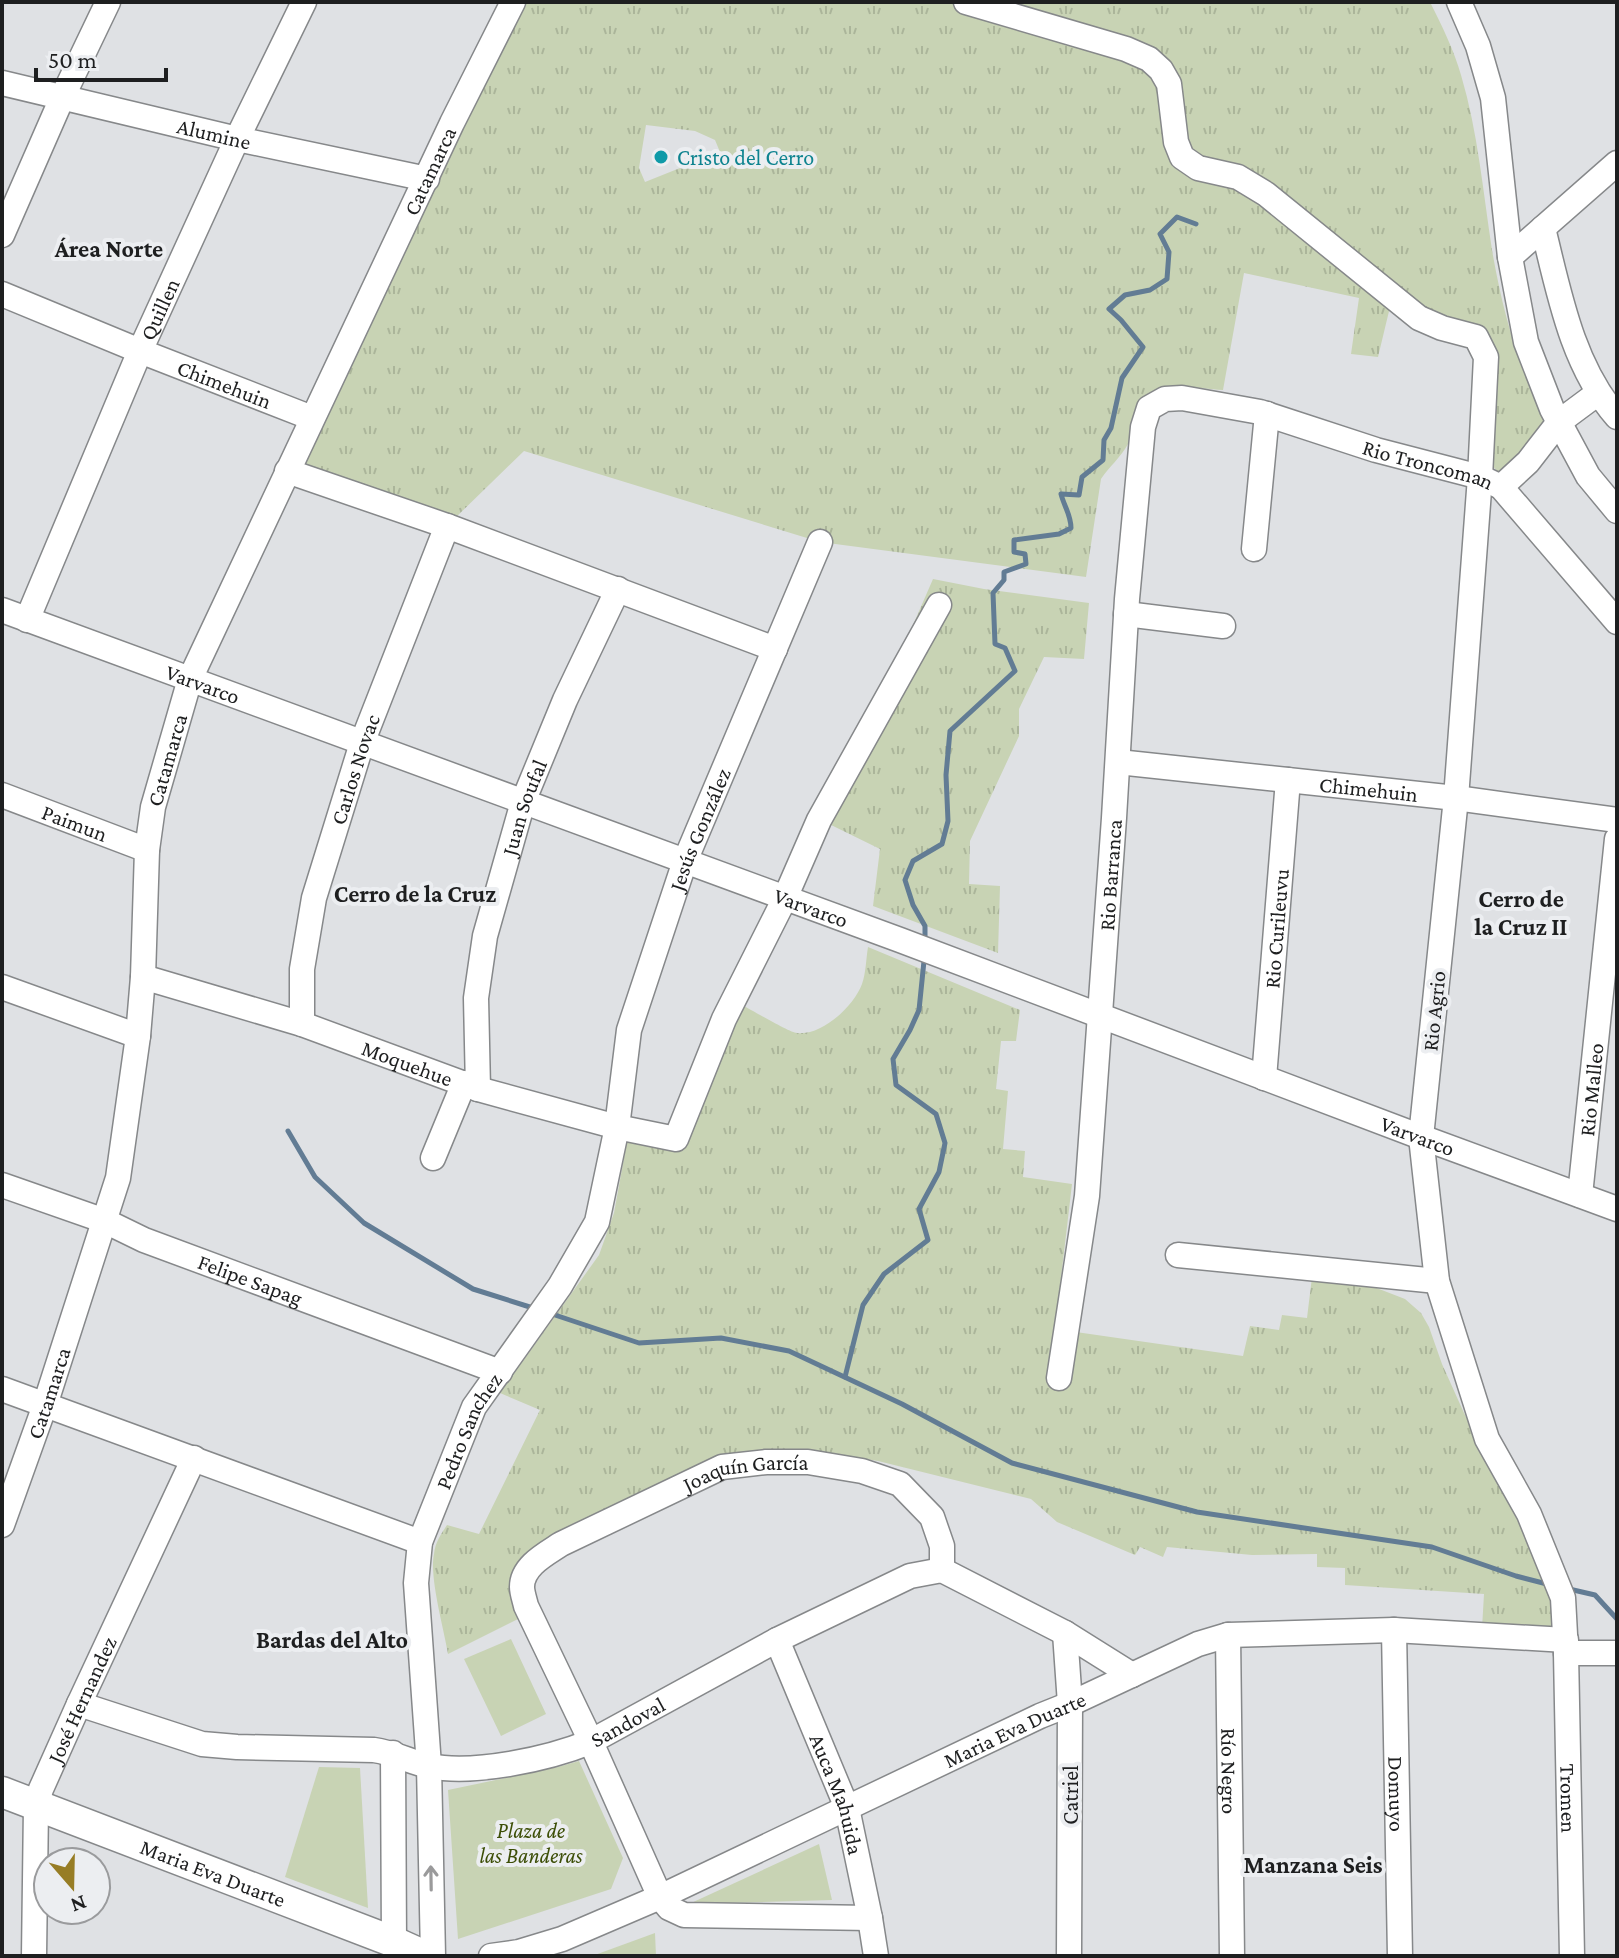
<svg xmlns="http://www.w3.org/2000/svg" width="1619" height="1958" font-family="'Crimson Pro',serif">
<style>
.grass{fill:url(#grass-tufts);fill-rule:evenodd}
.park{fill:#c8d3b4}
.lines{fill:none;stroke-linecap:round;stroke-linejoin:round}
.stream{stroke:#627c94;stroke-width:5}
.minor-casing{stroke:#86888a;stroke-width:27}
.major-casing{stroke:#86888a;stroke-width:33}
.minor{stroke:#fff;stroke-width:24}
.major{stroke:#fff;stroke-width:30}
.oneway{stroke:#9a9a9b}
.culture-dot{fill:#0f9aa8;stroke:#eceef1;stroke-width:3}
.labels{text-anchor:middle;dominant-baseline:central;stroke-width:8;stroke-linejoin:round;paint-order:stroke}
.street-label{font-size:22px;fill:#1e1f20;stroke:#eceef1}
.culture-label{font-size:22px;fill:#0d838f;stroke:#eceef1;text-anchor:start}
.park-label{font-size:22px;font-style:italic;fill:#3c4e07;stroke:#eceef1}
.neighbourhood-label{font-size:24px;font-weight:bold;fill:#1e1f20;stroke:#eceef1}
</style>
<defs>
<pattern id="grass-tufts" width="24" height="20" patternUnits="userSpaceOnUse" patternTransform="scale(2)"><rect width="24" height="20" fill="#c8d3b4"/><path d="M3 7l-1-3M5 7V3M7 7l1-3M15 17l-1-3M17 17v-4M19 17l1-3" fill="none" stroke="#abb59a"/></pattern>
</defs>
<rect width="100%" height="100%" fill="#dfe1e4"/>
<g class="grass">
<path d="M 521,2 L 1430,2 C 1442,26 1454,50 1461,75 C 1478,132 1483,192 1492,250 C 1503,313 1518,368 1548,424 L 1501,475 L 1469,441 L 1475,364 L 1472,352 L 1466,342 L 1390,307 L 1378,357 L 1351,354 L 1359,298 L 1244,273 L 1223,390 C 1192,388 1148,376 1136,414 C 1132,424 1132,436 1128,444 C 1121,457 1109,467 1101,479 L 1086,577 L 820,542 L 524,451 L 452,521 L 294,468 ZM 646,125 L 695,131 L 715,140 L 720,152 L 645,182 L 639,168 Z"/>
<path d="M 933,579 L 984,589 L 1089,603 L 1084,659 L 1044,657 L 1019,709 L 1019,736 L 970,841 L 969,884 L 1000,886 L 998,953 L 873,906 L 880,849 L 827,823 Z"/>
<path d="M 868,947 L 1020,1010 L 1016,1041 L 1001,1041 L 996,1089 L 1008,1091 L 1003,1149 L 1025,1151 L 1023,1177 L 1072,1184 L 1055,1329 L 1243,1356 L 1250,1326 L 1279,1330 L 1282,1315 L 1307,1318 L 1312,1277 L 1374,1287 L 1405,1299 L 1421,1313 L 1429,1327 L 1442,1364 L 1464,1413 L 1547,1575 L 1561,1634 L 1482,1628 L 1484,1594 L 1345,1585 L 1345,1568 L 1317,1567 L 1317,1554 L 1252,1555 L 1167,1547 L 1163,1557 L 1140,1547 L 1135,1555 L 1057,1522 L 1031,1499 L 878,1461 L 818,1451 L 787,1451 L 538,1550 L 522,1617 L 448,1654 C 444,1629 429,1577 434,1554 C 435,1543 441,1534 447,1525 L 479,1534 L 540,1410 L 500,1393 L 599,1255 L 614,1213 L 628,1136 L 674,1147 L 742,1005 C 752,1010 790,1033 797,1033 C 822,1036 854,1006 862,984 C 866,973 866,959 868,947 Z"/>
</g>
<g class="park">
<path d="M 511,1639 L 546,1714 L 501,1736 L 464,1659 Z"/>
<path d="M 579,1761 L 623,1858 L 611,1889 L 458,1939 L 448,1790 L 558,1767 Z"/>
<path d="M 319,1767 L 360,1768 L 368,1908 L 285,1877 Z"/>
<path d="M 819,1844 L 832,1900 L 689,1904 Z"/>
<path d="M 655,1933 L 656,1956 L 592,1956 Z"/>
</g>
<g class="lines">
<g class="stream">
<path d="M 925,938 L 925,926 L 913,905 L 905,880 L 913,861 L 942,844 L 948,821 L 946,775 L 950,731 L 1015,671 L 1005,648 L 995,644 L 993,593 L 1004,580 L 1004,572 L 1026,564 L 1025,554 L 1014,552 L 1014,540 L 1059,534 L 1071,528 C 1071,515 1064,506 1061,494 L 1079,495 L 1082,477 L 1103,460 L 1104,440 L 1111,428 L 1122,378 L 1143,347 L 1121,320 L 1109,309 L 1125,295 L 1150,290 L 1167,279 L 1169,252 L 1160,234 L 1177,217 L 1196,224"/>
<path d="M 288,1131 L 315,1177 L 364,1223 L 473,1289 L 533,1308"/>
<path d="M 549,1313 L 639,1343 L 721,1338 L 789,1351 L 902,1404 L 1012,1463 L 1197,1512 L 1432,1547 L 1516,1576 L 1547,1584"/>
<path d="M 845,1377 L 863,1305 L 884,1274 L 928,1240 L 919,1209 L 939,1172 L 945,1143 L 936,1114 L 896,1085 L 893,1059 L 910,1030 L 919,1010 L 924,961"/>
<path d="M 1569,1589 L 1595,1595 L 1617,1619"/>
</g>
<defs>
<g id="minor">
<path id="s1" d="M 966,2 L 1126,49 L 1149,59 L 1161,70 L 1169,84 L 1176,142 L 1182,157 L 1198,168 L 1238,177 L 1266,194 L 1419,318 L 1442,328 L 1476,337 L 1486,357 L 1480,477 L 1456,798 L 1421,1137 L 1437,1281 L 1487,1439 L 1529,1514 L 1563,1598 L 1566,1653 L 1572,1956"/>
<path d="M 1459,2 L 1478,46 L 1493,98 L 1510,257 L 1526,342 L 1552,409 L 1559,422 L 1588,476 L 1617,511"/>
<path id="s2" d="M 2,83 L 237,139 L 427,179"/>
<path d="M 1543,228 C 1559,293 1572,365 1617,417"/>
<path d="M 2,235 L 62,98 L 108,2"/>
<path d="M 1510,257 L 1617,163"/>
<path id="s3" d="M 2,294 L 140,351 L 312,418"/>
<path d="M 287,471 L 447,526 L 775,649"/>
<path d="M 1501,487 L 1528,462 L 1559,422 L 1598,393"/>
<path d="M 1254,549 L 1267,414"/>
<path id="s4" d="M 2,610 L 900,940 L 1421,1137 L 1617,1209"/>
<path d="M 1126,614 L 1223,626"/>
<path id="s5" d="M 27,620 L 140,351 L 237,139 L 304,2"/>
<path id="s6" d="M 1118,762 L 1456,798 L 1617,820"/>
<path id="s7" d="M 2,795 L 147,850"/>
<path id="s8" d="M 143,977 L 302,1024 L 478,1089 L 617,1127 L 676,1139 L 724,1019 L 785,898 L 819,820 L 939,605"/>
<path d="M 2,987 L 138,1036"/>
<path id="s9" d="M 302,1024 L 302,969 L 314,898 L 362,743 L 447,526"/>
<path id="s10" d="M 1264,1078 L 1288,780"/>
<path id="s11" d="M 478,1089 L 476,998 L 485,936 L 523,802 L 565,700 L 618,589"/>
<path d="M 433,1158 L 464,1083"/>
<path id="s12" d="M 2,1185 L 105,1221 L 144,1240 L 500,1372"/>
<path id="s13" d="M 1580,1195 L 1617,839"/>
<path d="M 1178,1255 L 1437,1281"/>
<path id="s14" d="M 1059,1378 L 1087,1196 L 1114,818 L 1127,599 L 1143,427 L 1149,408 L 1165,399 L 1182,398 L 1260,412 L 1376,450 L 1480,477 L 1501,487 L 1617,622"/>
<path d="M 2,1389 L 420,1542"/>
<path id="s15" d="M 2,1525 L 45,1405 L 118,1178 L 138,1036 L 143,977 L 147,850 L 153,807 L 190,679 L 452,123 L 513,2"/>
<path id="s16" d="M 1394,1630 L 1400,1956"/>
<path d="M 1065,1633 L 1070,1704 L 1069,1956"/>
<path id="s17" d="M 1228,1635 L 1232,1956"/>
<path id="s18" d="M 777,1640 L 847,1808 L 870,1918 L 876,1956"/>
<path d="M 1566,1653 L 1617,1653"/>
<path id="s19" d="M 79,1704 L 202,1744 L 237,1747 L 374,1750 C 395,1753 410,1762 429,1766 C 474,1775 548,1759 590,1742 L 777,1640 L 910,1576 L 942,1570 L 1065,1633 L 1132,1675"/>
<path d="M 393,1753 L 394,1942"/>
<path id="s20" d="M 870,1918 L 684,1915 L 669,1908 L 660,1897 L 586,1731 L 526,1606 C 525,1601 522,1593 522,1587 C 522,1566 546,1554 561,1544 L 722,1467 L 766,1462 L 808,1462 L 862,1471 L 900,1484 L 932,1517 L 942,1546 L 942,1570"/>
<path id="s21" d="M 34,1956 L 36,1806 L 41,1789 L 79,1704 L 194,1458"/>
<path id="s22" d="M 433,1956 L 429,1766 L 416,1583 L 420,1542 L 474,1407 L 560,1286 L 597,1222 L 617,1127 L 629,1030 L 685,861 L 820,542"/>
<path id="s23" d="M 491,1956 L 519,1952 L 562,1939 L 660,1897 L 1040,1716 L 1070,1704 L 1198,1644 L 1228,1635 L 1394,1630 L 1566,1640"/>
</g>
<g id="major">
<path id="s24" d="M 2,1792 L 394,1942 L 425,1956"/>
</g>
</defs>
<use href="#minor" class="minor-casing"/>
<use href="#major" class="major-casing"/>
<use href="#minor" class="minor"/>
<use href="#major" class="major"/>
</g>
<defs><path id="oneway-shaft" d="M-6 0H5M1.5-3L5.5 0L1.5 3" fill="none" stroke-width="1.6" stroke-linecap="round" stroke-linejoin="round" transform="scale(2)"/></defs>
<use class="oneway" href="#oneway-shaft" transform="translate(431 1878) rotate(-91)"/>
<circle class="culture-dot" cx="661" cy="157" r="8"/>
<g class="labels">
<g class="street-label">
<text stroke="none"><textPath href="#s2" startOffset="218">Alumine</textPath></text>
<text stroke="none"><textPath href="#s15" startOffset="1434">Catamarca</textPath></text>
<text stroke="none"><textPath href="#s5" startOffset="338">Quillen</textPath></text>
<text stroke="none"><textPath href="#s3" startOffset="240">Chimehuin</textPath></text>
<text stroke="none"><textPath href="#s14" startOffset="1266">Rio Troncoman</textPath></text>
<text stroke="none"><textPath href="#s4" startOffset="214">Varvarco</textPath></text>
<text stroke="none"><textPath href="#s15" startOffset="788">Catamarca</textPath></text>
<text stroke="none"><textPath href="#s9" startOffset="262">Carlos Novac</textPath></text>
<text stroke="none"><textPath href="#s6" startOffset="252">Chimehuin</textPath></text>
<text stroke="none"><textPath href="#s11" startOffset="288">Juan Soufal</textPath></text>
<text stroke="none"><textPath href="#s7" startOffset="78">Paimun</textPath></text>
<text stroke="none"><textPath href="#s22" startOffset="1190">Jesús González</textPath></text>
<text stroke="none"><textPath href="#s14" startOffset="506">Rio Barranca</textPath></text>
<text stroke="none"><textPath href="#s4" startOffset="862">Varvarco</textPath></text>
<text stroke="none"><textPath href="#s10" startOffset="150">Rio Curileuvu</textPath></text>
<text transform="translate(1434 1011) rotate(-84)">Rio Agrio</text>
<text stroke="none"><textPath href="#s8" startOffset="278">Moquehue</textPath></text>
<text stroke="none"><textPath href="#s13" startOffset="106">Rio Malleo</textPath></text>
<text stroke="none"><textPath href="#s4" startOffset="1510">Varvarco</textPath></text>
<text stroke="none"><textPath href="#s12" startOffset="266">Felipe Sapag</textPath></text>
<text stroke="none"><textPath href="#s15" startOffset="140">Catamarca</textPath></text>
<text stroke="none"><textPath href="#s22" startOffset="536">Pedro Sanchez</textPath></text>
<text stroke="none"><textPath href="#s20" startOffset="818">Joaquín García</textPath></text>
<text stroke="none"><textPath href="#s21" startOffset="266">José Hernandez</textPath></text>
<text stroke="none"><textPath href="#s19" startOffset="566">Sandoval</textPath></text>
<text stroke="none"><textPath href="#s23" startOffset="572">Maria Eva Duarte</textPath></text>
<text stroke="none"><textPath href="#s17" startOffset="136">Río Negro</textPath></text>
<text stroke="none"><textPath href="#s16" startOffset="164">Domuyo</textPath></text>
<text stroke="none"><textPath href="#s18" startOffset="166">Auca Mahuida</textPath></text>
<text transform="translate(1070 1795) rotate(-90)">Catriel</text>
<text stroke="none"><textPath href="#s1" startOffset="2142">Tromen</textPath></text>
<text stroke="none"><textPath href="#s24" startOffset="226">Maria Eva Duarte</textPath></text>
</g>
<g class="culture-label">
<text x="677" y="157">Cristo del Cerro</text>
</g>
<g class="park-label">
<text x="531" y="1830">Plaza de<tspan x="531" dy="25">las Banderas</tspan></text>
</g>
<g class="neighbourhood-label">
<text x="109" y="248">Área Norte</text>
<text x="415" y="893">Cerro de la Cruz</text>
<text x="1521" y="898">Cerro de<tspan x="1521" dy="28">la Cruz II</tspan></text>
<text x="332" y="1639">Bardas del Alto</text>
<text x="1313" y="1864">Manzana Seis</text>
</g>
</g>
<rect width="1619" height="1958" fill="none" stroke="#1e1f20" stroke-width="8"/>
<g transform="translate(72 1886) rotate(160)"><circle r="38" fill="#eceef1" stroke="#9a9b9d" stroke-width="2"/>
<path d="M0-6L14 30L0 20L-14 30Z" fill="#977d25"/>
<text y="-12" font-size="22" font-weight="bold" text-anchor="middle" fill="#1e1f20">N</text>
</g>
<path d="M36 68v12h130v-12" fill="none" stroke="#1e1f20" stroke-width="4"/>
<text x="48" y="68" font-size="24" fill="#1e1f20" stroke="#eceef1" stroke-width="6" paint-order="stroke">50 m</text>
</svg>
